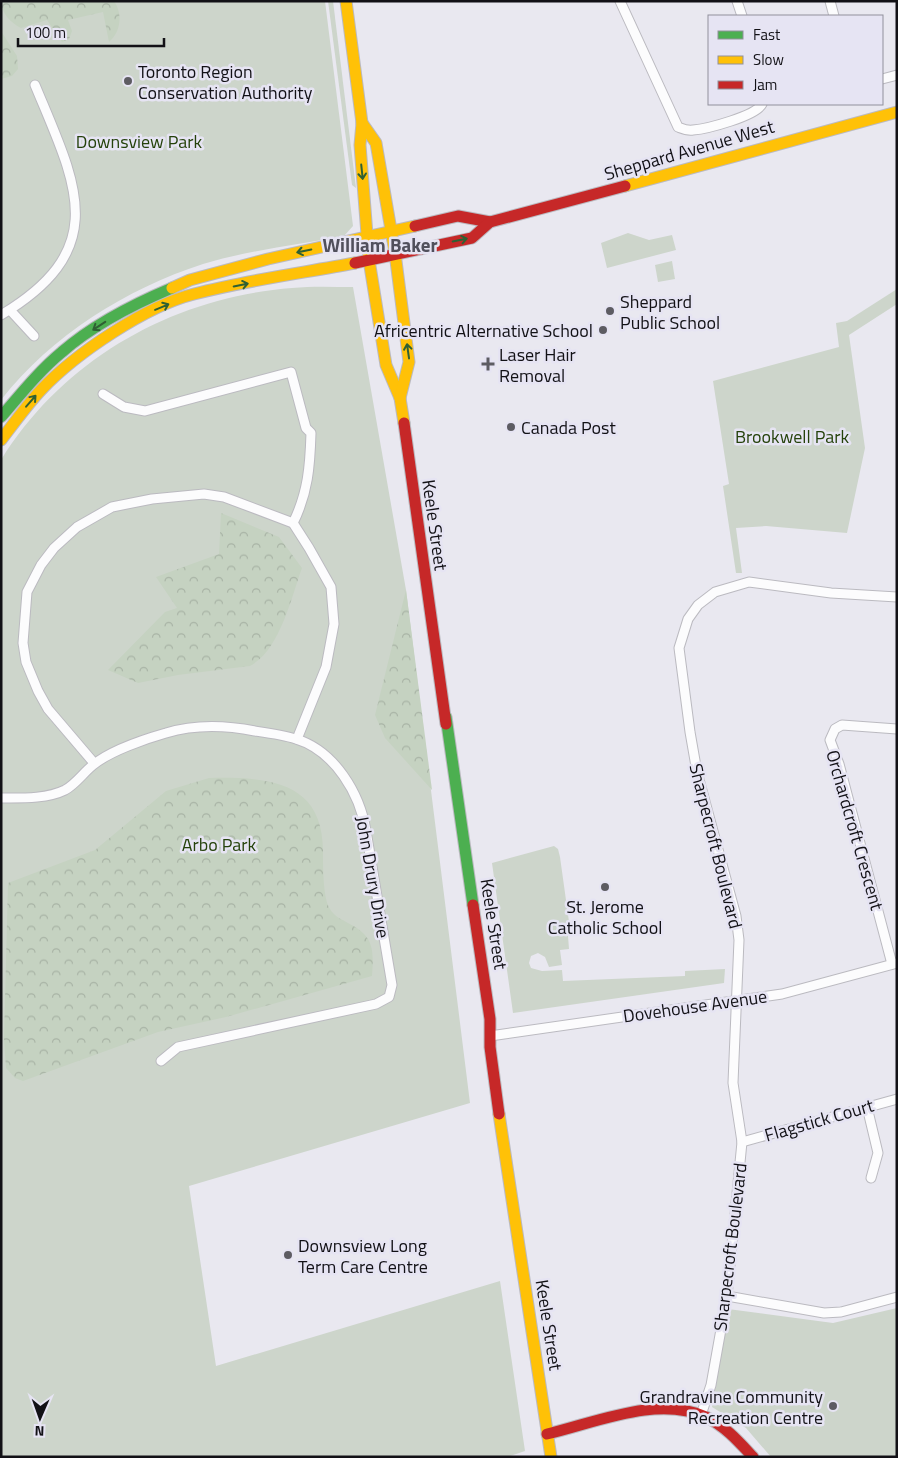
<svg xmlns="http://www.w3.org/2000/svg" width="898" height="1458" font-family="'Titillium Web',sans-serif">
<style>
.green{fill:#cdd5cb}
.forest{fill:url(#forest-crowns)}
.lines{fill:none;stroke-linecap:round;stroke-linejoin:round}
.street-casing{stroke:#bbbac0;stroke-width:11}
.fast-casing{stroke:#bbbac0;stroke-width:13}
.slow-casing{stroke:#bbbac0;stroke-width:13}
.jam-casing{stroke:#bbbac0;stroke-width:13}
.street{stroke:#fcfcfd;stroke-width:9}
.fast{stroke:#4caf50;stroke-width:11}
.slow{stroke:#ffc107;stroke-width:11}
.jam{stroke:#c62828;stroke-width:11}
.oneway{stroke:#2f6033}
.poi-dot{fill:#5d5c62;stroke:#e6e4f3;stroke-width:2}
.labels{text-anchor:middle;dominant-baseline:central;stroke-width:5;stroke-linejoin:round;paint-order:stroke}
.poi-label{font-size:18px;fill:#121116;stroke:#e6e4f3;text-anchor:start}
.park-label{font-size:18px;fill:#25420b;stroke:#e6e4f3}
.street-label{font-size:18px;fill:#121116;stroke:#e6e4f3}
.neighbourhood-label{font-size:19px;font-weight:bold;fill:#51505c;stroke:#e6e4f3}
</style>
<defs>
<pattern id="forest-crowns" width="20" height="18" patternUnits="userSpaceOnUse" patternTransform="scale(1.25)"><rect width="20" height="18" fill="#c5d2c1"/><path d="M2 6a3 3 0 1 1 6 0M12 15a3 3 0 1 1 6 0" fill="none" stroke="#a8b3a5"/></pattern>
</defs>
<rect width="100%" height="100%" fill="#e9e8f0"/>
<g class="green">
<path d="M 1,1 L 325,1 L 353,226 L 344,236 C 298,245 249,250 203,264 C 126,289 52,335 1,400 Z"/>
<path d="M 328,1 L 333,1 L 356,188 L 352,185 Z"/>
<path d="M 628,233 L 649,240 L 672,235 L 676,250 L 607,268 L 601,243 Z"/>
<path d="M 672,261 L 675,279 L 658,282 L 655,265 Z"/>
<path d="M 353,287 L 406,590 L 470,1103 L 189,1186 L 216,1366 L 500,1281 L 525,1451 L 507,1457 L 1,1457 L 1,460 C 64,358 174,297 292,288 C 312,286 333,287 353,287 Z"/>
<path d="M 897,289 L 897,304 L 849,335 L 865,448 L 847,533 L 766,526 L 736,528 L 742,573 L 736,573 L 723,486 L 729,484 L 713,381 L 839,347 L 836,323 L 847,321 Z"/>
<path d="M 554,846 L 558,849 L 560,857 L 570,929 L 568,936 L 569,949 L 560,950 L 562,965 L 549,967 L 545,957 L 538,953 L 531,956 L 529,963 L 531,968 L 542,971 L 562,970 L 563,981 L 685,976 L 685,971 L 725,969 L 724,983 L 513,1013 L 492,863 Z"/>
<path d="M 897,1308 L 897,1457 L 771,1457 L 746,1428 L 712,1407 L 728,1309 L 833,1323 Z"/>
</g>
<g class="forest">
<path d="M 1,1 L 114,1 C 123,14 121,32 109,42 L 103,12 L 68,20 L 72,31 L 69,39 L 62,42 L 47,20 L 21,28 C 11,23 1,13 1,1 Z"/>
<path d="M 1,31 L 17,56 L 18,69 L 12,76 L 1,79 Z"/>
<path d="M 221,513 L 279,537 L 302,568 C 291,598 280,650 250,666 L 178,675 L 138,683 L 108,670 L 165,612 L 177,608 L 156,577 L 219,554 Z"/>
<path d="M 406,590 L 432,790 L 385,738 L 375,715 Z"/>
<path d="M 209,778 C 267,777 324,780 323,853 C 323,866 323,899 330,909 C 334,916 341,919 348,923 C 374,936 374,949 372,976 L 226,1017 L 158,1032 L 23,1081 L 15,1078 L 6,1068 L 4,1039 L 8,883 L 95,850 L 166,791 Z"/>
</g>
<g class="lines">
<defs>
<g id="street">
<path d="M 620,1 L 678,127 C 683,129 687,131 693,130 C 707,129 756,116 762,104"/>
<path d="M 737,1 L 742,16"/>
<path d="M 830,1 L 834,16"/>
<path d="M 882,79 L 897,75"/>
<path d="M 10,310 L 34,336"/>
<path d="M 1,315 C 113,248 76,184 35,85"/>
<path d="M 103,394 L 124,407 L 145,411 L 291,372 L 306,428 L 311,433 C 310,466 308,493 293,523"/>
<path d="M 94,763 L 48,709 L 38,691 L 26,662 L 23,643 L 27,592 L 41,565 L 54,548 L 77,527 L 112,507 L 152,499 L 204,494 L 224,497 L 293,523 L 309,548 L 331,587 L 334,624 L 326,667 L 297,739"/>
<path d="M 1,798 C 21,798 47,799 65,790 C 76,784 83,773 93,765 C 110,751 145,739 166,733 C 195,724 225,725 255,731 C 269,733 284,735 296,739 C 335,751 360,794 366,831 L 392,985 L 389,997 L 376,1004 L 178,1047 L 161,1061"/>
<path d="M 892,964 L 839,764 L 830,740 L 835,729 L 842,725 L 897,729"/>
<path d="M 490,1036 L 782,994 L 897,963"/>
<path d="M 867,1107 L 878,1153 L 871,1178"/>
<path d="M 742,1142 L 897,1099"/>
<path d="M 727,1296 L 824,1313 L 841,1312 L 897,1297"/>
<path d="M 701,1415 L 711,1385 L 727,1296 L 742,1142 L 733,1083 L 739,940 L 736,916 L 697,772 L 690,732 L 679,648 L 688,619 L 698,605 L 715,592 L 749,582 L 831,593 L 897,597"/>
</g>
<g id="fast">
<path d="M 1,417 C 20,395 39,371 62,352 C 94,324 134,304 172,288"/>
<path d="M 446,717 L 473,905"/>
</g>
<g id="slow">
<path d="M 346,1 L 362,123 L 360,145 L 369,260 L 386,365 L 400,398 L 404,423"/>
<path d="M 362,123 L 376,143 L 395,253 L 409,362 L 400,398"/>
<path d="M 625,186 L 897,112"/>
<path d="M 172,288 L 190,280 L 268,259 L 415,226"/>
<path d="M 1,440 C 14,423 27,405 41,390 C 76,353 146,306 194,294 C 247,280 302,273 355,263"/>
<path d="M 499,1114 L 551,1457"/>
</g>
<g id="jam">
<path d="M 415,226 L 458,216 L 490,222"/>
<path d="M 355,263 L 472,238 L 490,222 L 625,186"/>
<path d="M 404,423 L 446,724"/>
<path d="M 473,905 L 490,1019 L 490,1047 L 499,1114"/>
<path d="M 547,1434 C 595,1423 657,1395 706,1417 C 725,1426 739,1442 753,1457"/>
</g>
</defs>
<use href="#street" class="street-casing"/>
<use href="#fast" class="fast-casing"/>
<use href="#slow" class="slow-casing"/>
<use href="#jam" class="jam-casing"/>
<use href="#street" class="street"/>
<use href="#fast" class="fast"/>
<use href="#slow" class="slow"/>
<use href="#jam" class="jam"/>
</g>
<defs><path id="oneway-shaft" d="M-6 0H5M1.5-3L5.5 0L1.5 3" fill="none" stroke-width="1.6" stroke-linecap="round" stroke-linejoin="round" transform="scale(1.25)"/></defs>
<g class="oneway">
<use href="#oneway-shaft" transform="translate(362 172) rotate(84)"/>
<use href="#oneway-shaft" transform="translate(460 240) rotate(-11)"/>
<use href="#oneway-shaft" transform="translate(304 251) rotate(168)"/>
<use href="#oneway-shaft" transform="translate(241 285) rotate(-11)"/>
<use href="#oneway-shaft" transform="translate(162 307) rotate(-23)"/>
<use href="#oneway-shaft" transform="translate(99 326) rotate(147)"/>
<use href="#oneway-shaft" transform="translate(408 351) rotate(-98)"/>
<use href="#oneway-shaft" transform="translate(31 401) rotate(-49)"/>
</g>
<g class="poi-dot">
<circle cx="128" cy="81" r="5"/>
<circle cx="610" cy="311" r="5"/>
<circle cx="603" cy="330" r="5"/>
<path d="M485.5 356.5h5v5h5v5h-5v5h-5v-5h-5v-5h5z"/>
<circle cx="511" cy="427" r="5"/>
<circle cx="605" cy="887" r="5"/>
<circle cx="288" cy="1255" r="5"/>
<circle cx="833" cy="1406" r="5"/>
</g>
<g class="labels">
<g class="poi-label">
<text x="138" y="71">Toronto Region<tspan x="138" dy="21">Conservation Authority</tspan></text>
<text x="620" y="301">Sheppard<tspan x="620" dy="21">Public School</tspan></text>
<text x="593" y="330" text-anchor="end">Africentric Alternative School</text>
<text x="499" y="354">Laser Hair<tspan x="499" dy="21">Removal</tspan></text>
<text x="521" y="427">Canada Post</text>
<text x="605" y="906" text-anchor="middle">St. Jerome<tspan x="605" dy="21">Catholic School</tspan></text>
<text x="298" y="1245">Downsview Long<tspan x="298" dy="21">Term Care Centre</tspan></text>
<text x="823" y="1396" text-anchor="end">Grandravine Community<tspan x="823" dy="21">Recreation Centre</tspan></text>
</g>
<g class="park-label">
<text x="139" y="141">Downsview Park</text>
<text x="792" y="436">Brookwell Park</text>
<text x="219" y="844">Arbo Park</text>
</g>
<g class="street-label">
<text transform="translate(689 150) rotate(-16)">Sheppard Avenue West</text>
<text transform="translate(435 525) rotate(82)">Keele Street</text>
<text transform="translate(855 830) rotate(74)">Orchardcroft Crescent</text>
<text transform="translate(716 846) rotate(76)">Sharpecroft Boulevard</text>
<text transform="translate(373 877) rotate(80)">John Drury Drive</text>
<text transform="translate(494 924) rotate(81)">Keele Street</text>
<text transform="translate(695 1006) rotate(-8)">Dovehouse Avenue</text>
<text transform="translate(819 1120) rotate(-16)">Flagstick Court</text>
<text transform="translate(730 1247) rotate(-83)">Sharpecroft Boulevard</text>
<text transform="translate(549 1325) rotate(81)">Keele Street</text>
</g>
<g class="neighbourhood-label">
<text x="380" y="244">William Baker</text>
</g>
</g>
<rect width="898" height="1458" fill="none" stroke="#121116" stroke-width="5"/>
<rect x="708" y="15" width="175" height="90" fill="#e6e4f3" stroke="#91909b"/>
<rect x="718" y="31" width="25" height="8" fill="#4caf50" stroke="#91909b"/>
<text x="753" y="40" font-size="15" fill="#121116">Fast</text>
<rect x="718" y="56" width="25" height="8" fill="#ffc107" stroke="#91909b"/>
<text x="753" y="65" font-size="15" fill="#121116">Slow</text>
<rect x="718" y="81" width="25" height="8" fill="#c62828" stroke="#91909b"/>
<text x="753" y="90" font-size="15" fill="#121116">Jam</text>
<g transform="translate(40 1418) rotate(182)" stroke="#e6e4f3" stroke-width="4" paint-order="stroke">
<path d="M0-4L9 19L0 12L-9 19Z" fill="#121116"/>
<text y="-8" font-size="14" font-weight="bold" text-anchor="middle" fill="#121116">N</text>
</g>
<path d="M18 38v8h146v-8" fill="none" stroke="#121116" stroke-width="2.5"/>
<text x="25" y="38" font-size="15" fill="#121116" stroke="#e6e4f3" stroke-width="4" paint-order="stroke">100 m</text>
</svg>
